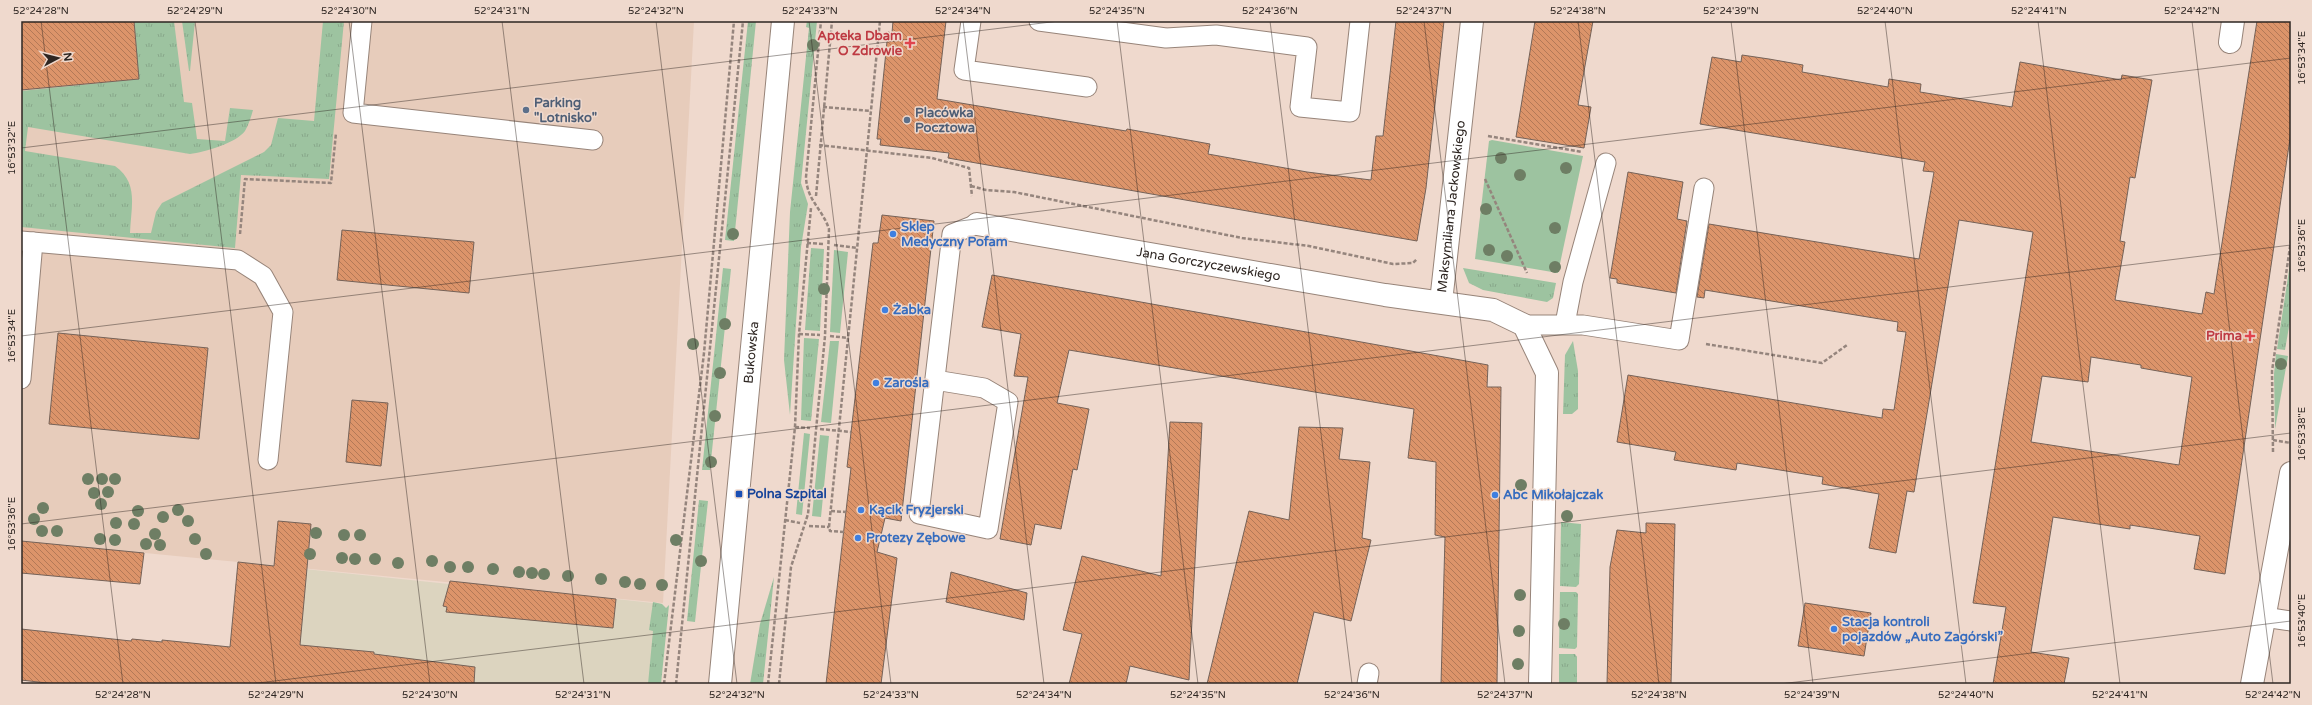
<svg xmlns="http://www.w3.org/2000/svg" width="2312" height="705" font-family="'Varela Round',sans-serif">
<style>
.commercial{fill:#dcd4bf}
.built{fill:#e7ccbb}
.grass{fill:url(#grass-tufts)}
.garden{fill:#9dc3a0}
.building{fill:url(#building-back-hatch);stroke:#756258;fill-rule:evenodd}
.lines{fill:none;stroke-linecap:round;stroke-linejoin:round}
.service-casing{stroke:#978479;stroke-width:21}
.minor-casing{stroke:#978479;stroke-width:24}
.tertiary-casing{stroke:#978479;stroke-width:24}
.path{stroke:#95857d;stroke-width:2.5;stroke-dasharray:4 2;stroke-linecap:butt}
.service{stroke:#fff;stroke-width:19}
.minor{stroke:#fff;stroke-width:22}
.tertiary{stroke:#fff;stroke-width:22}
.tree{fill:#6e7e64}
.ticks{fill:none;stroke:#2e2622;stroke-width:1;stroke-opacity:0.45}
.health-dot{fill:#e0444e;stroke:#efd9cd;stroke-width:1.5}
.service-dot{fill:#5c6f8a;stroke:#efd9cd;stroke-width:1.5}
.shop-dot{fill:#3f7fe0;stroke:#efd9cd;stroke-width:1.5}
.transit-dot{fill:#1a4fb4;stroke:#efd9cd;stroke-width:1.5}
.labels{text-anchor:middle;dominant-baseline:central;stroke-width:3;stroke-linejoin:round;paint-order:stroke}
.health-label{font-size:13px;font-weight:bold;fill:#be3a42;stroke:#efd9cd;text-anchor:end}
.service-label{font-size:13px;font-weight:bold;fill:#4e5e75;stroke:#efd9cd;text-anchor:start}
.street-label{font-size:13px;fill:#2e2622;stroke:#efd9cd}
.shop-label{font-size:13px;font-weight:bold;fill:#366cbe;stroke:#efd9cd;text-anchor:start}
.transit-label{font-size:13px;font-weight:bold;fill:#164399;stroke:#efd9cd;text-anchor:start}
.neatline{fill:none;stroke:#2e2622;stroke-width:1.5}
.ticks-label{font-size:10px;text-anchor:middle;fill:#2e2622}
</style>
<defs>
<pattern id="grass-tufts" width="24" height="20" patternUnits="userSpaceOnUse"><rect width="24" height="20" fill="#9dc3a0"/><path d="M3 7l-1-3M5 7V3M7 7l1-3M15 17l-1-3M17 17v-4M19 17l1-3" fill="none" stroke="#88a78a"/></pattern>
<pattern id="building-back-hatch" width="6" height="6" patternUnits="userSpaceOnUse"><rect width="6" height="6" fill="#dc946a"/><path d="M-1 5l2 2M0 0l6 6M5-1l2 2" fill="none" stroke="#b37957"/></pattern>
</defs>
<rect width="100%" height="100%" fill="#efd9cd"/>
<path class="commercial" d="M 238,562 L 449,584 L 450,581 L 662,604 L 654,684 L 226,684 Z"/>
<path class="built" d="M 21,21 L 694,21 L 663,603 L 21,541 Z"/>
<g class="grass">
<path d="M 134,21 L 174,21 L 184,102 L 192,103 L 197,139 L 225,141 L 230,108 L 253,110 C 251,117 249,124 245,131 C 236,143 205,152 190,154 L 28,127 L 25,151 L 115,166 C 139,183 131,206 130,233 L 151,233 L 156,212 L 162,203 L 264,152 L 271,145 L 278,118 L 314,121 L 323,21 L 344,21 L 329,179 L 241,175 L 235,248 L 21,227 L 21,91 L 139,79 Z"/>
<path d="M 182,21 L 195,21 L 190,71 L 189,71 Z"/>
<path d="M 748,21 L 756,21 L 734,241 L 725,240 Z"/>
<path d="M 807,21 L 817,21 L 801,183 L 808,204 L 801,247 L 790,415 L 784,360 L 790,212 L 809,28 L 806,27 Z"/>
<path d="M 811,248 L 824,249 L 820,331 L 805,330 Z"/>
<path d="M 2291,257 L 2291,315 L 2285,350 L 2277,349 Z"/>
<path d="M 723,268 L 731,269 L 710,470 L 702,470 Z"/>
<path d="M 1463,268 L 1556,283 L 1553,298 L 1547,302 L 1483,290 L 1469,283 Z"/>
<path d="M 804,338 L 819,339 L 811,421 L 801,420 Z"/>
<path d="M 1573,341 L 1578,371 L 1578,409 L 1572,414 L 1563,414 L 1565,355 Z"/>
<path d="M 699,500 L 708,501 L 695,622 L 687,621 Z"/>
<path d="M 1561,522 L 1581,524 L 1579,584 L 1576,587 L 1560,586 Z"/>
<path d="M 774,577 L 763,684 L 750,684 L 760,624 Z"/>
<path d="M 1560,592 L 1576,592 L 1578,594 L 1577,647 L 1575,649 L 1559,648 Z"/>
<path d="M 653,602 L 662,604 L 666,608 L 669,605 L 661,684 L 648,684 L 653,631 L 649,630 Z"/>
<path d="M 1559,654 L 1575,654 L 1577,657 L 1577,684 L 1559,684 Z"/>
</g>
<g class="garden">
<path d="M 1492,140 L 1583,156 L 1558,273 L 1475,259 L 1489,141 Z"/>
<path d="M 834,250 L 848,252 L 840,333 L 830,332 Z"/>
<path d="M 830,341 L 839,341 L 831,423 L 821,422 Z"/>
<path d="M 2276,354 L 2288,356 L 2275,429 L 2274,374 Z"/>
<path d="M 804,433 L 810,434 L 802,515 L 796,514 Z"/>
<path d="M 820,435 L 829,436 L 821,517 L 812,516 Z"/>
</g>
<g class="building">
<path d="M 21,21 L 134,21 L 139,79 L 21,90 Z"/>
<path d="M 893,21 L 946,21 L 937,99 L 1126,131 L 1127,129 L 1210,144 L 1208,154 L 1307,172 L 1371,180 L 1376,136 L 1383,136 L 1396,21 L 1444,21 L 1426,188 L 1417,241 L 948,158 L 949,153 L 880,145 L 881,139 L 877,139 L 888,32 L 892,33 Z"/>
<path d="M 1535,21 L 1593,21 L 1578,105 L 1591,107 L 1584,148 L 1516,137 Z"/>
<path d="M 2257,21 L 2291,21 L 2291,132 L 2225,574 L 2194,569 L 2200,536 L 2130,525 L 2130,529 L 2053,517 L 2031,652 L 2069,658 L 2064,684 L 1993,684 L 2006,607 L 1973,603 L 2033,232 L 1959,220 L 1914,492 L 1907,491 L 1896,553 L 1869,548 L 1879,494 L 1822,484 L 1823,477 L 1737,463 L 1736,470 L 1674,460 L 1676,452 L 1617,442 L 1628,375 L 1882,418 L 1883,409 L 1894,410 L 1906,332 L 1897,331 L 1898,322 L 1705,290 L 1704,298 L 1697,297 L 1709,224 L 1919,259 L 1934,172 L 1923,171 L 1925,162 L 1700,124 L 1712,57 L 1741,62 L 1742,55 L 1769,59 L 1803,65 L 1802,72 L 1888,87 L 1889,79 L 1921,84 L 1920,92 L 2012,107 L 2020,62 L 2121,80 L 2122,75 L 2152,80 L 2135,178 L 2130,177 L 2120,241 L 2125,242 L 2115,300 L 2202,314 L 2206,292 L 2214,294 ZM 2091,357 L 2141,365 L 2141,368 L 2192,377 L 2179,465 L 2031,442 L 2042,376 L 2088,382 Z"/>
<path d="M 1628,172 L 1683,182 L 1677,219 L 1687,221 L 1676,293 L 1617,283 L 1617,279 L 1610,278 Z"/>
<path d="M 882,215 L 934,221 L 901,521 L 885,518 L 877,552 L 897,558 L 881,684 L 826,684 L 851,468 L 847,467 L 873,243 L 878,243 Z"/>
<path d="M 342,230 L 474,242 L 469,293 L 337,280 Z"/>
<path d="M 992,275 L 1488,365 L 1487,387 L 1501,387 L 1497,684 L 1441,684 L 1445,537 L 1435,535 L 1436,462 L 1408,458 L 1414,409 L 1069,350 L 1057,403 L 1089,409 L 1077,470 L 1073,469 L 1061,529 L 1035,524 L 1031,545 L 1000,539 L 1028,377 L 1014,376 L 1021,334 L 982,327 Z"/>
<path d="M 58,333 L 208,348 L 199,439 L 49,424 Z"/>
<path d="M 352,400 L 388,403 L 381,466 L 346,462 Z"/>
<path d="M 1170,422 L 1202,423 L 1189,680 L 1130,666 L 1126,684 L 1069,684 L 1082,634 L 1063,630 L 1082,556 L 1161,576 Z"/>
<path d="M 1299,427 L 1343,428 L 1339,459 L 1370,462 L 1362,538 L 1371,540 L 1351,621 L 1314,612 L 1297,684 L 1207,684 L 1249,511 L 1289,520 Z"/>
<path d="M 278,521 L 311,524 L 300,645 L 374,652 L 374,654 L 475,667 L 474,684 L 55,684 L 21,680 L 21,629 L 131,641 L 132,639 L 162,642 L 162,640 L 230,647 L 238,562 L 274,566 Z"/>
<path d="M 1646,523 L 1675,524 L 1671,684 L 1607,684 L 1610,567 L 1617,530 L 1646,533 Z"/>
<path d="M 21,541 L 144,553 L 140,584 L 21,573 Z"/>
<path d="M 951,572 L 1027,593 L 1024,620 L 946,602 Z"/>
<path d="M 450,581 L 616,599 L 613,628 L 446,612 L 447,607 L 443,606 Z"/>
<path d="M 1805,603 L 1871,613 L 1864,656 L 1798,646 Z"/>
</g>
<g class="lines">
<defs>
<g id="service">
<path d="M 362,21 L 353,113 L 593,140"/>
<path d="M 971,21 L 964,70 L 1087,87"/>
<path d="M 1039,21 L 1166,38 L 1216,35 L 1307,47 L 1300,107 L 1350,112 L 1360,21"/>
<path d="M 21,241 L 238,260 L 263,276 L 283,312 L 268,460"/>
<path d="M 1565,324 L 1573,282 L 1606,163"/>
<path d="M 1524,325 L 1583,325 L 1679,340 L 1704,188"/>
<path d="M 21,379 L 33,242"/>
<path d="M 935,380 L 984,388 L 1008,402 L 988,529 L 919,514 L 952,234 L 977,224"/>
<path d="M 2264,617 L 2291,621"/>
<path d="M 1367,684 L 1369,673"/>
</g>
<g id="minor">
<path d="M 2230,42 L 2233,21"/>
<path id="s1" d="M 977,224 L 1385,295 L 1493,310 L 1524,325 L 1547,373 L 1540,684"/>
<path id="s2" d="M 1441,302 L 1472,21"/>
<path d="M 2252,684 L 2291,473"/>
</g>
<g id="tertiary">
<path id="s3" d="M 720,684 L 783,21"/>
</g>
</defs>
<use href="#service" class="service-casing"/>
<use href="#minor" class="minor-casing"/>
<use href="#tertiary" class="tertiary-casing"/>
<g class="path">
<path d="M 823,107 L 871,111"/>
<path d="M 1488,136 L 1582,152"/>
<path d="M 819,145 L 932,158 L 969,168 L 972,196"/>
<path d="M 1485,179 L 1527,273"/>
<path d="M 971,186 L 986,190 L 1014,192 L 1242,238 L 1309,246 L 1393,264 L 1413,263 L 1417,259"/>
<path d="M 816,196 L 832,21"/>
<path d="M 240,234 L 245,179 L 331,183 L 336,133"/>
<path d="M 807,243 L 824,244"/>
<path d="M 834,245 L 857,248"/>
<path d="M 799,334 L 820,335"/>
<path d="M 830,336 L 848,338"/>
<path d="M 1706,344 L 1822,363 L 1847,345"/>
<path d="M 795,427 L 810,428"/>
<path d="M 820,429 L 851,432"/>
<path d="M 2273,440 L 2291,443"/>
<path d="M 2273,452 L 2272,371 L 2291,240"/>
<path d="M 831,511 L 846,512"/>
<path d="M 785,520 L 800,523"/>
<path d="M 809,526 L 829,527"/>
<path d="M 844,532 L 830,531 L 829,527 L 880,21"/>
<path d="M 664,684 L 704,353 L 734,21"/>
<path d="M 676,684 L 743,21"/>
<path d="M 768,684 L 795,427 L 799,334 L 811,208"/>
<path d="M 779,684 L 791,567 L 808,514 L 825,336 L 829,229 C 822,208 807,201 806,177 L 821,21"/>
</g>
<use href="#service" class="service"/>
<use href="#minor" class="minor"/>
<use href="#tertiary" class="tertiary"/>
</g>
<g class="tree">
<circle cx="813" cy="45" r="6"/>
<circle cx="1501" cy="158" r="6"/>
<circle cx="1566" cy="168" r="6"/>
<circle cx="1520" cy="175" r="6"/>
<circle cx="1486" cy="209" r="6"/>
<circle cx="1555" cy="228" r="6"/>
<circle cx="733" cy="234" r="6"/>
<circle cx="1489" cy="250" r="6"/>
<circle cx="1507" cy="256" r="6"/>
<circle cx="1555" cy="267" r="6"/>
<circle cx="824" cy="289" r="6"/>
<circle cx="725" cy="324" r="6"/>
<circle cx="693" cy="344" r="6"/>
<circle cx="2281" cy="364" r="6"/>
<circle cx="720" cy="373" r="6"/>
<circle cx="715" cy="416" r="6"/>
<circle cx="711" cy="462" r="6"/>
<circle cx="88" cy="479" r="6"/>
<circle cx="102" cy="479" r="6"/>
<circle cx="115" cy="479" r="6"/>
<circle cx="1521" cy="485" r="6"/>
<circle cx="108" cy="492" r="6"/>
<circle cx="94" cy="493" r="6"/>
<circle cx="101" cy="504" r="6"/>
<circle cx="43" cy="508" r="6"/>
<circle cx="178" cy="510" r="6"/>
<circle cx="138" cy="511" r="6"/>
<circle cx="1567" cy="516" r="6"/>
<circle cx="163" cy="517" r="6"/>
<circle cx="34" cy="519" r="6"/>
<circle cx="188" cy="521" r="6"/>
<circle cx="116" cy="523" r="6"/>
<circle cx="134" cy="524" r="6"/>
<circle cx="42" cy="531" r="6"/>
<circle cx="57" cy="531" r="6"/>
<circle cx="316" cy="533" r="6"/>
<circle cx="155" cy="534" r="6"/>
<circle cx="344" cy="535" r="6"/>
<circle cx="360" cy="535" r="6"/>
<circle cx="100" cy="539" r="6"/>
<circle cx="195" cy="539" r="6"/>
<circle cx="115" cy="540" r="6"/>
<circle cx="676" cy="540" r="6"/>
<circle cx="146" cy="544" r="6"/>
<circle cx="160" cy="545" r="6"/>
<circle cx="206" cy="554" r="6"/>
<circle cx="310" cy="554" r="6"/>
<circle cx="342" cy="558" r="6"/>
<circle cx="355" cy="559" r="6"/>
<circle cx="375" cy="559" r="6"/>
<circle cx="432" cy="561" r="6"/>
<circle cx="701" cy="561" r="6"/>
<circle cx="398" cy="563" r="6"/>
<circle cx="450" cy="567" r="6"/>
<circle cx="468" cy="567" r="6"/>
<circle cx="493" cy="569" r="6"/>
<circle cx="519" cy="572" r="6"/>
<circle cx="532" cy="573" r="6"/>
<circle cx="544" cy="574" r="6"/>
<circle cx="568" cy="576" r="6"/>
<circle cx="601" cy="579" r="6"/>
<circle cx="625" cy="582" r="6"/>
<circle cx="640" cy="584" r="6"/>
<circle cx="662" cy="585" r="6"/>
<circle cx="1520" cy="595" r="6"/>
<circle cx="1564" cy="624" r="6"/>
<circle cx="1519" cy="631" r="6"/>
<circle cx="1518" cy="664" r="6"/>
</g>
<path class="ticks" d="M 41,21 L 123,684M 195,21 L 276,684M 349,21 L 430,684M 502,21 L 584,684M 656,21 L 737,684M 809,21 L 891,684M 963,21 L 1044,684M 1117,21 L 1198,684M 1270,21 L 1352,684M 1424,21 L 1505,684M 1578,21 L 1659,684M 1731,21 L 1813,684M 1885,21 L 1966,684M 2038,21 L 2120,684M 2192,21 L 2273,684M 21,148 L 1059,21M 21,336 L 2291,58M 21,524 L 2291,245M 250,684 L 2291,433M 1780,684 L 2291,621"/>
<g class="health-dot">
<path d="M908 37h4v4h4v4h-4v4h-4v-4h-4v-4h4z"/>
<path d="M2248 330h4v4h4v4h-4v4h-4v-4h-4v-4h4z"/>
</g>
<g class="service-dot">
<circle cx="526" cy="110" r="4"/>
<circle cx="907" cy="120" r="4"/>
</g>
<g class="shop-dot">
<circle cx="893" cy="234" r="4"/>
<circle cx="885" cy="310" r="4"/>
<circle cx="876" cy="383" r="4"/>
<circle cx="1495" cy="495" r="4"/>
<circle cx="861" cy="510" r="4"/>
<circle cx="858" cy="538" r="4"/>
<circle cx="1834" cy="629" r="4"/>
</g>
<rect class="transit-dot" x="735" y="490" width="8" height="8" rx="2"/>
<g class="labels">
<g class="health-label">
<text x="902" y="36">Apteka Dbam<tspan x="902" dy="15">O Zdrowie</tspan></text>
<text x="2242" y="336">Prima</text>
</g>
<g class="service-label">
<text x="534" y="103">Parking<tspan x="534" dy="15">"Lotnisko"</tspan></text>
<text x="915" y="113">Placówka<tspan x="915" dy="15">Pocztowa</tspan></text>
</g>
<g class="street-label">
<text stroke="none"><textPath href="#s2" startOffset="96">Maksymiliana Jackowskiego</textPath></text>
<text stroke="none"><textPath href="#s1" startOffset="235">Jana Gorczyczewskiego</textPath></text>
<text stroke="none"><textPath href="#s3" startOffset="333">Bukowska</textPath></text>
</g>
<g class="shop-label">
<text x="901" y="227">Sklep<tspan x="901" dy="15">Medyczny Pofam</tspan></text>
<text x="893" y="310">Żabka</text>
<text x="884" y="383">Zarośla</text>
<text x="1503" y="495">Abc Mikołajczak</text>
<text x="869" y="510">Kącik Fryzjerski</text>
<text x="866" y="538">Protezy Zębowe</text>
<text x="1842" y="622">Stacja kontroli<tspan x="1842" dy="15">pojazdów „Auto Zagórski”</tspan></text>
</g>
<g class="transit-label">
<text x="747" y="494">Polna Szpital</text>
</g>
</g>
<rect width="2312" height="705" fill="none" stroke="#efd9cd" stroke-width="44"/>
<g transform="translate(58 58) rotate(83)" stroke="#efd9cd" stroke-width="3" paint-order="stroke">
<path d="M0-3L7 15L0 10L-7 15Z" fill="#2e2622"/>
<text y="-6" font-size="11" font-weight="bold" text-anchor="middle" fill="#2e2622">N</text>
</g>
<rect x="22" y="22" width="2268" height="661" class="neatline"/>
<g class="ticks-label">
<text x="41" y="14">52°24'28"N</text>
<text x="195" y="14">52°24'29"N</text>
<text x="349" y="14">52°24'30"N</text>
<text x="502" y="14">52°24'31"N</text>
<text x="656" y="14">52°24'32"N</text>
<text x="810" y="14">52°24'33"N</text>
<text x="963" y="14">52°24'34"N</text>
<text x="1117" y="14">52°24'35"N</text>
<text x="1270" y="14">52°24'36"N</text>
<text x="1424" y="14">52°24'37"N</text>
<text x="1578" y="14">52°24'38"N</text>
<text x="1731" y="14">52°24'39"N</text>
<text x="1885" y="14">52°24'40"N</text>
<text x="2039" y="14">52°24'41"N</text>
<text x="2192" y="14">52°24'42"N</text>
<text transform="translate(2301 58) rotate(-90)" y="4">16°53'34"E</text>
<text transform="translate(11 148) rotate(-90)" y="4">16°53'32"E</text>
<text transform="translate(2301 246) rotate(-90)" y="4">16°53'36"E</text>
<text transform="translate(11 336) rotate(-90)" y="4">16°53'34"E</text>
<text transform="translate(2301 434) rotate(-90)" y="4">16°53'38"E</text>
<text transform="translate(11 524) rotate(-90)" y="4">16°53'36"E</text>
<text transform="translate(2301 621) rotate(-90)" y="4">16°53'40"E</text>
<text x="123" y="698">52°24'28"N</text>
<text x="276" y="698">52°24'29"N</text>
<text x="430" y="698">52°24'30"N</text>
<text x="583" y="698">52°24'31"N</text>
<text x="737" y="698">52°24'32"N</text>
<text x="891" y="698">52°24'33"N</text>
<text x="1044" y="698">52°24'34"N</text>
<text x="1198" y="698">52°24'35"N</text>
<text x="1352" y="698">52°24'36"N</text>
<text x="1505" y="698">52°24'37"N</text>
<text x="1659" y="698">52°24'38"N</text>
<text x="1812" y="698">52°24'39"N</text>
<text x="1966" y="698">52°24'40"N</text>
<text x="2120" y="698">52°24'41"N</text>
<text x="2273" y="698">52°24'42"N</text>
</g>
</svg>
